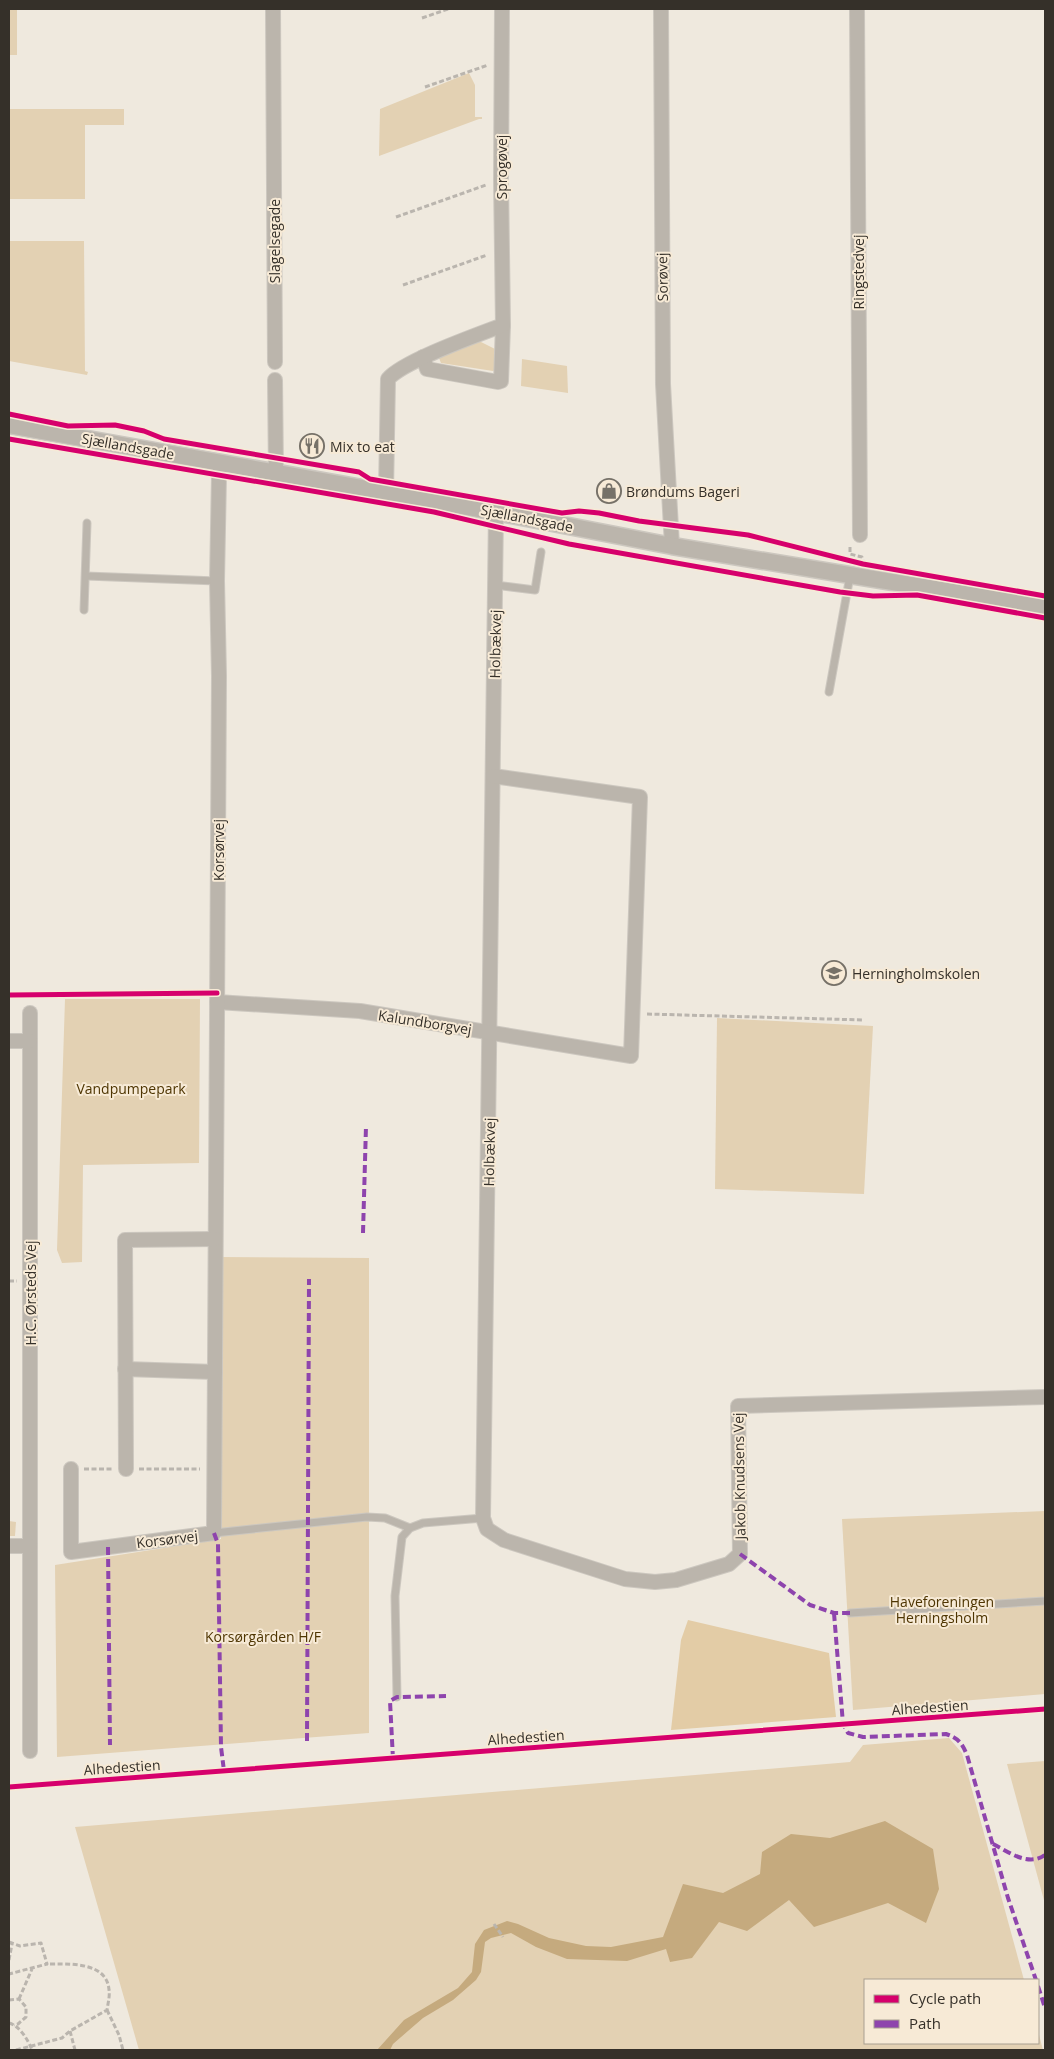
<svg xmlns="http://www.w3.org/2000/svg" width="1054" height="2059" font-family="'Open Sans',sans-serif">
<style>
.green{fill:#e3d1b3}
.forest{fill:#e3cca6}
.water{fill:#c5aa7e}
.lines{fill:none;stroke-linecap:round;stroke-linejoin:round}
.service-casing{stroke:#ccc7bf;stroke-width:9}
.minor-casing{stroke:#ccc7bf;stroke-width:16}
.tertiary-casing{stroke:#ccc7bf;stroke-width:19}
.path{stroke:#bab5ae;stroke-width:3;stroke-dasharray:5 2.5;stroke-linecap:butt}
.service{stroke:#bbb5ac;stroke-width:7}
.minor{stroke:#bbb5ac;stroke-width:14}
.tertiary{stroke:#bbb5ac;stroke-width:16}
.quiet{stroke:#8e44ad;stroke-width:4;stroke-dasharray:8 4;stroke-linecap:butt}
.cycleway-casing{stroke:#f7ead6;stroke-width:8}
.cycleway{stroke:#d6006c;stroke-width:5}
.labels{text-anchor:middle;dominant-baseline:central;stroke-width:4;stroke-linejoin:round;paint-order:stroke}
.street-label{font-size:14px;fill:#353029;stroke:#f7ead6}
.poi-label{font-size:14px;fill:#353029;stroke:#f7ead6;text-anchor:start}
.park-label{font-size:14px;fill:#4e3502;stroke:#f7ead6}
</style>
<rect width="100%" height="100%" fill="#efe9de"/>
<g class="green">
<rect x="9" y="9" width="8" height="46"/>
<path d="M 469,73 L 475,85 L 475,117 L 482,117 L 482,119 L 479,119 L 379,156 L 380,109 Z"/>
<path d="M 9,109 L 124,109 L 124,125 L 85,125 L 85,199 L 9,199 Z"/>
<path d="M 9,241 L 84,241 L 85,371 L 88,372 L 87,375 L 9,361 Z"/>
<path d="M 479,341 L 497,350 L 496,369 L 493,371 L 441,363 L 439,358 L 441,355 Z"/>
<path d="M 522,359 L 567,366 L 568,393 L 521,386 Z"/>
<path d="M 65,999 L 200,999 L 199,1163 L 83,1165 L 82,1262 L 62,1263 L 57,1250 Z"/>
<path d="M 717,1018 L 873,1026 L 864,1194 L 715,1189 Z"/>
<path d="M 219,1257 L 369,1258 L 369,1733 L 57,1757 L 55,1565 L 221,1539 Z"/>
<path d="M 1045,1511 L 1045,1694 L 853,1710 L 842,1519 Z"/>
<path d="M 9,1521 L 16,1522 L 15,1536 L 9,1536 Z"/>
<path d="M 949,1738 L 962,1753 L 1024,1980 L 865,1980 L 865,2043 L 1038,2043 L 1038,2031 L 1043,2050 L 139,2050 L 75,1827 L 850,1762 L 863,1745 Z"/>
<path d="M 1045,1761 L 1045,1904 L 1007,1764 Z"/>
</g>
<path class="forest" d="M 688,1620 L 829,1653 L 836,1717 L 671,1730 L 681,1640 Z"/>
<path class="water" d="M 885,1821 L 933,1849 L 939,1889 L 926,1923 L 888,1903 L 814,1927 L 789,1900 L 747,1931 L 719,1922 L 692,1958 L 670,1962 L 666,1949 L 627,1961 L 567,1959 L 536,1947 L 511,1933 L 491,1938 L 485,1942 L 481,1972 L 476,1980 L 453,2000 L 423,2018 L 393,2044 L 390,2050 L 377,2050 L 404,2020 L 458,1988 L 472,1972 L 475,1944 L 484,1930 L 507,1921 L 518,1924 L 549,1938 L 586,1946 L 611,1947 L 663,1937 L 683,1884 L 723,1893 L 760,1874 L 762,1852 L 791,1834 L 830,1838 Z"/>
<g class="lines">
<defs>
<g id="service">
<path d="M 86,576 L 217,581"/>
<path d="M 495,585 L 535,590 L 541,552"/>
<path d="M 84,610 L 87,523"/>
<path d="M 829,692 L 850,576"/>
<path d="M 214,1533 L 367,1517 L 385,1518 L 410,1528"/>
<path d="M 850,1613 L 1045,1601"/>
<path d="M 397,1697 L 395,1596 L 402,1537 L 410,1528 L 423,1523 L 483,1518"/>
</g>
<g id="minor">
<path d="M 273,9 L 275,362"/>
<path d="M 661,9 L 663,384 L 672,546"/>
<path d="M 857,9 L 860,535"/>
<path d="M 423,357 L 427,369 L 498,382 L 501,381 L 503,325"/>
<path d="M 275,380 L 276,473"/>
<path d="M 386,492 L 388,379 C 403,361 477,335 503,325 L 501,180 L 502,9"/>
<path d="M 496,512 L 483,1518 L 487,1529 L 504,1540 L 625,1579 L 655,1582 L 676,1580 L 729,1564 L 740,1554 L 738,1406 L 1045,1397"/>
<path d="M 217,1002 L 360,1011 L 631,1056 L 640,797 L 493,776"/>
<path d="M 30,1013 L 30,1751"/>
<path d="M 9,1041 L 30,1041"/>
<path d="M 125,1369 L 215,1372"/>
<path d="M 71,1469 L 71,1552 L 214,1533 L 219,676 L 217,581 L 219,475 L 221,462"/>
<path d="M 126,1469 L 125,1240 L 215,1239"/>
<path d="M 9,1546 L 30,1546"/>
</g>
<path id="tertiary" d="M 9,425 L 496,512 L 672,546 L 1045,607"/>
</defs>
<use href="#service" class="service-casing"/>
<use href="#minor" class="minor-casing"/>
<use href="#tertiary" class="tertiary-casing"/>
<g class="path">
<path d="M 422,18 L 448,9"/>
<path d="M 425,87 L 488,65"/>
<path d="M 396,217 L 486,185"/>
<path d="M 403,285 L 487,255"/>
<path d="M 850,547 L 850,554 L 862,557 L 863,561"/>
<path d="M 647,1014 L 864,1020"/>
<path d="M 9,1281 L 17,1281"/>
<path d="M 84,1469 L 113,1469"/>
<path d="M 139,1469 L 200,1469"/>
<path d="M 494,1924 L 503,1937"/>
<path d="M 9,1942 L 20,1946 L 41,1943 L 47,1964 L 9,1974"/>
<path d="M 9,1960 L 12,1944"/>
<path d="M 19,1999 L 32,1969"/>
<path d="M 9,2000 L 19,1999 L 26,2007 L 26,2017 L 18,2024 L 14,2025"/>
<path d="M 107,2010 L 119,2035 L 123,2050"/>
<path d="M 9,2023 C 20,2026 28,2040 32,2050"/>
<path d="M 70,2031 L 75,2050"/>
<path d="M 16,2050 L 62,2038 L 70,2031 L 107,2010 C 108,2003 110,1996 109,1990 C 107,1961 68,1964 47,1964"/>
</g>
<use href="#service" class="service"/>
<use href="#minor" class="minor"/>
<use href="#tertiary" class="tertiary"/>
<g class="quiet">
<path d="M 363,1233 L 366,1126"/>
<path d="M 214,1533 L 218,1544 L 221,1747 L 224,1771"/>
<path d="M 108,1547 L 110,1745"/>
<path d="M 740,1554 L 810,1605 L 834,1613 L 850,1613"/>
<path d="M 834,1613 L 843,1724 L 848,1733 L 863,1737 L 946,1734 C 958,1738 962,1743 967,1755 L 1008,1898 L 1036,1980"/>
<path d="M 307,1741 L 309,1279"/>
<path d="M 393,1759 L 390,1701 L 397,1697 L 446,1696"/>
<path d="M 993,1844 C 1009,1852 1028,1867 1045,1855"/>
<path d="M 1038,1986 L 1045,2008"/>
</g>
<defs>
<g id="cycleway">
<path d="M 9,414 L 68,426 L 115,425 L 144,431 L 164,439 L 359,472 L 370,479 L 562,513 L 579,511 L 599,513 L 639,521 L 748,535 L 863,564 L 1045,596"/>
<path d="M 9,439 L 434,512 L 569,544 L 840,592 L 873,596 L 917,595 L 1045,618"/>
<path d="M 9,995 L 217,993"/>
<path d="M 9,1787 L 1045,1709"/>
</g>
</defs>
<use href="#cycleway" class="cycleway-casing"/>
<use href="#cycleway" class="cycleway"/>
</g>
<defs>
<symbol id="restaurant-ring" viewBox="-11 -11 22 22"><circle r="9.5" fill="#f7ead6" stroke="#767168" stroke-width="1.5"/><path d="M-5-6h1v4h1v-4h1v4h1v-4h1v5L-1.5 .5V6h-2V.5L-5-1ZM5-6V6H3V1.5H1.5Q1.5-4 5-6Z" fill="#767168"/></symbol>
<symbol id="shop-ring" viewBox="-11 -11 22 22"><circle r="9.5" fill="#f7ead6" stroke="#767168" stroke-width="1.5"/><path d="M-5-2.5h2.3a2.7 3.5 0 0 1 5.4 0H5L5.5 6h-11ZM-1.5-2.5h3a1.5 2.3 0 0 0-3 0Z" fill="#767168"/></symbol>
<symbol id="school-ring" viewBox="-11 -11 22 22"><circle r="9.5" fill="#f7ead6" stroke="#767168" stroke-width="1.5"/><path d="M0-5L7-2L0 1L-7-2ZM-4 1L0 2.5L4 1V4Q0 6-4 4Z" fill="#767168"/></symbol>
</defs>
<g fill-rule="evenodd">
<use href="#restaurant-ring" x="298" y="432" width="28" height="28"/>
<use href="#shop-ring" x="595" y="477" width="28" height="28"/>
<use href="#school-ring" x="820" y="959" width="28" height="28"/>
</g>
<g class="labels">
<g class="street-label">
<text transform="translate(501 167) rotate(-90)">Sprogøvej</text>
<text transform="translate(274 241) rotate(-90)">Slagelsegade</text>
<text transform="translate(858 272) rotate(-90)">Ringstedvej</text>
<text transform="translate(662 277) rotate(-91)">Sorøvej</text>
<text transform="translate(128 446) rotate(10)">Sjællandsgade</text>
<text transform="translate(527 518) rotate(11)">Sjællandsgade</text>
<text transform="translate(495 644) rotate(-89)">Holbækvej</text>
<text transform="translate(218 850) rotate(-90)">Korsørvej</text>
<text transform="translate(425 1022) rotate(9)">Kalundborgvej</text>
<text transform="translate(489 1152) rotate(-89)">Holbækvej</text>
<text transform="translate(30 1293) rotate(-90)">H.C. Ørsteds Vej</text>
<text transform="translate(739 1476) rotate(-91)">Jakob Knudsens Vej</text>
<text transform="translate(167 1539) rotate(-7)">Korsørvej</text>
<text transform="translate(930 1707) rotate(-4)">Alhedestien</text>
<text transform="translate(526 1737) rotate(-4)">Alhedestien</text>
<text transform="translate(122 1767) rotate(-4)">Alhedestien</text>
</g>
<g class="poi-label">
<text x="330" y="446">Mix to eat</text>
<text x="626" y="491">Brøndums Bageri</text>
<text x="852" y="973">Herningholmskolen</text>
</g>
<g class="park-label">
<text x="131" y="1088">Vandpumpepark</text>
<text x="942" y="1601">Haveforeningen<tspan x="942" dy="16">Herningsholm</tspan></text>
<text x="263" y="1636">Korsørgården H/F</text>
</g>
</g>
<rect width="1054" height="2059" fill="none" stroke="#353029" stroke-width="20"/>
<rect x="864" y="1979" width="175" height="65" fill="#f7ead6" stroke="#a9a091"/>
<rect x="874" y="1995" width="25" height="8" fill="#d6006c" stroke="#a9a091"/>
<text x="909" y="2004" font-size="15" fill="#353029">Cycle path</text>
<rect x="874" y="2020" width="25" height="8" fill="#8e44ad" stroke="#a9a091"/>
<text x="909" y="2029" font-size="15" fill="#353029">Path</text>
</svg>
